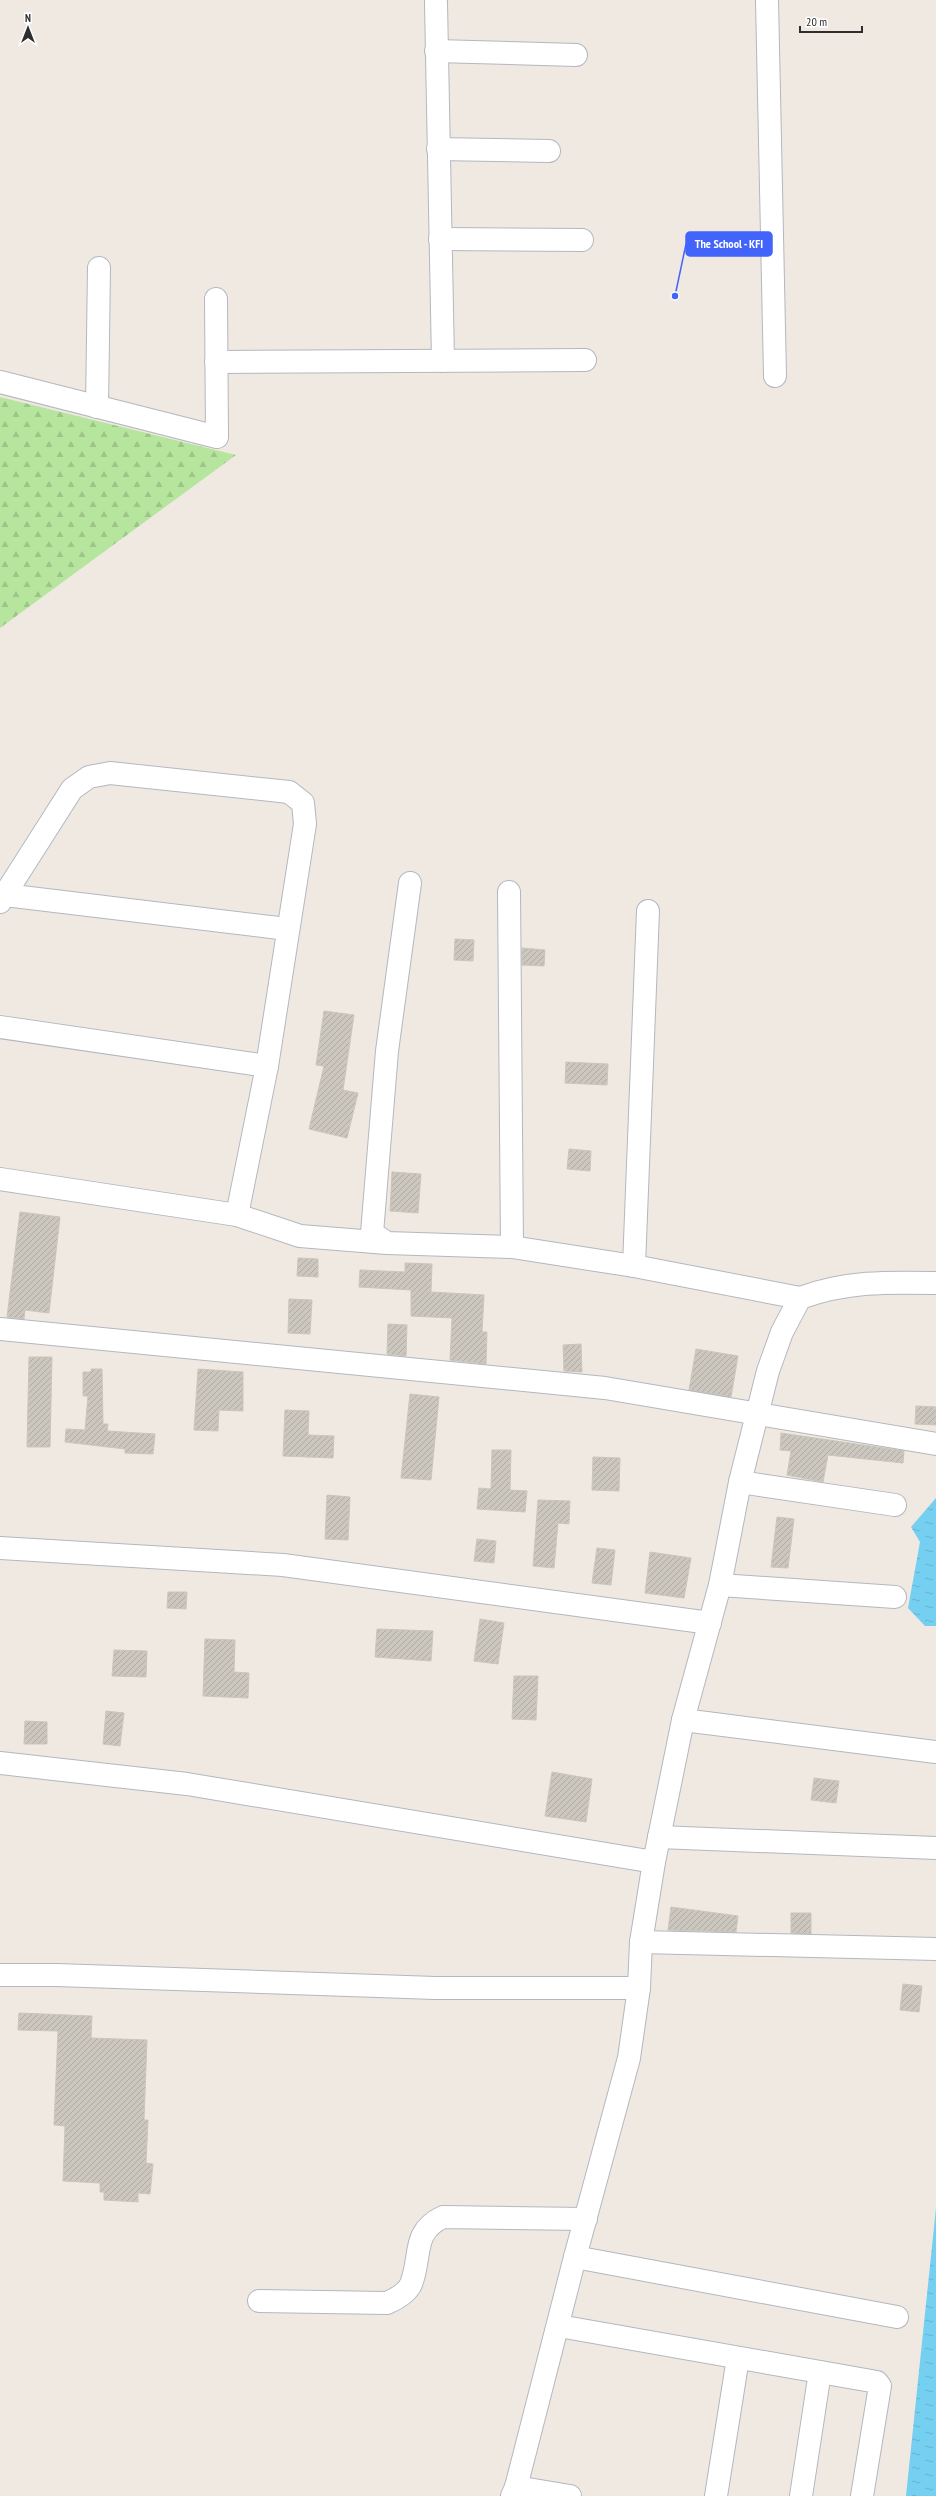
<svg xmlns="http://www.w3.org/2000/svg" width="936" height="2496" font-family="'PT Sans Narrow',sans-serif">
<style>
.forest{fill:url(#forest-firs)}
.water{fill:url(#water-ripples)}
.building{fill:url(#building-hatch);stroke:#cbc5ba}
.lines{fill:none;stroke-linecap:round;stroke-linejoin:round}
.minor-casing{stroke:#b4b7c1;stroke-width:24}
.minor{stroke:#fff;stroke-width:22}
.leader{fill:none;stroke:#4264fb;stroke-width:1.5}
.callout-dot{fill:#4264fb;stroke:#fff;stroke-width:1.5}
.callout{fill:#4264fb;stroke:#4264fb;stroke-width:1.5}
.callout-label{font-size:12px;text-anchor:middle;font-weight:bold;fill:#fff}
</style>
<defs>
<pattern id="forest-firs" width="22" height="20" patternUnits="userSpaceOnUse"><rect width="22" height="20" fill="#b6e59e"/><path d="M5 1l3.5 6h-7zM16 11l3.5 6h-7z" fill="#9dc588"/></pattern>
<pattern id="water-ripples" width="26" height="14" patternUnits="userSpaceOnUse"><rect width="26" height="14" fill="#75cff0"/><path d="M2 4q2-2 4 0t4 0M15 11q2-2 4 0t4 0" fill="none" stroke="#66b2ce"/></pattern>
<pattern id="building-hatch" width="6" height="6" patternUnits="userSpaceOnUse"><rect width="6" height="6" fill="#cbc7bf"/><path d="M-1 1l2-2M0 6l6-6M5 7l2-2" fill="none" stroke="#afaba4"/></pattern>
</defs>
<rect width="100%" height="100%" fill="#efe9e1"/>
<path class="forest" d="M 0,397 L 236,455 L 0,628 Z"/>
<g class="water">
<path d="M 936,1498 L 936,1626 L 925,1626 L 908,1608 L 920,1542 L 911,1527 Z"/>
<path d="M 936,2208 L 936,2496 L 906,2496 Z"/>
</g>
<g class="building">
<path d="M 455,939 L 474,940 L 473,961 L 454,960 Z"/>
<path d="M 522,948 L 545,950 L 544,966 L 522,965 Z"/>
<path d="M 324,1011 L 354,1015 L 343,1090 L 358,1093 L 347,1138 L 309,1129 L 324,1066 L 316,1065 Z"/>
<path d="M 566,1062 L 608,1064 L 607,1085 L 565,1083 Z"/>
<path d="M 569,1149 L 591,1151 L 590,1171 L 567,1169 Z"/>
<path d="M 392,1172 L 421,1174 L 418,1213 L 390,1211 Z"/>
<path d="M 20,1212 L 60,1217 L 49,1313 L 25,1310 L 24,1319 L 7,1317 Z"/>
<path d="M 298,1258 L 318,1259 L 318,1277 L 297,1276 Z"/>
<path d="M 405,1263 L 432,1264 L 431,1292 L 484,1295 L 482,1332 L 487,1332 L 486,1364 L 450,1360 L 452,1318 L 411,1316 L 411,1290 L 359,1287 L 360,1270 L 405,1272 Z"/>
<path d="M 289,1299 L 312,1300 L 310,1334 L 288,1333 Z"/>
<path d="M 388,1324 L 407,1325 L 406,1356 L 387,1354 Z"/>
<path d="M 581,1344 L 582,1372 L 564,1371 L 563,1345 Z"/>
<path d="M 696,1349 L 738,1356 L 731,1397 L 689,1390 Z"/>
<path d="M 29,1357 L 52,1357 L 50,1447 L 27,1447 Z"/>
<path d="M 91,1369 L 102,1369 L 103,1424 L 108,1424 L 107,1431 L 155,1434 L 153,1454 L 125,1453 L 125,1449 L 65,1442 L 66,1429 L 85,1430 L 88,1396 L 83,1396 L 83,1372 L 91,1372 Z"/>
<path d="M 198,1369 L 243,1372 L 243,1411 L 219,1410 L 218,1431 L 194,1430 Z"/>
<path d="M 410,1394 L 439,1397 L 431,1480 L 401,1478 Z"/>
<path d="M 916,1406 L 936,1407 L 936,1425 L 915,1424 Z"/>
<path d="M 285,1410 L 309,1411 L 308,1435 L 334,1436 L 333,1458 L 283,1456 Z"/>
<path d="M 781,1433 L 904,1451 L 903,1463 L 828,1455 L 823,1482 L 787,1475 L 791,1451 L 780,1450 Z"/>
<path d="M 492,1450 L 511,1450 L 510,1490 L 527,1491 L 525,1512 L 477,1509 L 479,1488 L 491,1489 Z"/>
<path d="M 593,1457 L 620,1458 L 619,1491 L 592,1490 Z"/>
<path d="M 327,1495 L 350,1497 L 348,1540 L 325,1539 Z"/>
<path d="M 538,1500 L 570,1501 L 569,1524 L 558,1523 L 554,1568 L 533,1566 Z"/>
<path d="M 777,1517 L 794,1519 L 788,1568 L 771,1567 Z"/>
<path d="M 477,1539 L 496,1541 L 494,1563 L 474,1561 Z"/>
<path d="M 597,1548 L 615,1550 L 611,1585 L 592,1583 Z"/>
<path d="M 650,1552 L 691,1558 L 684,1598 L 645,1593 Z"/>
<path d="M 168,1592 L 187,1592 L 186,1609 L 167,1608 Z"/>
<path d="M 480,1619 L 504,1623 L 498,1664 L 474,1661 Z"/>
<path d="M 377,1629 L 433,1631 L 431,1661 L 375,1657 Z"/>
<path d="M 205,1639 L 235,1640 L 234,1672 L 249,1673 L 248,1698 L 203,1696 Z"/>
<path d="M 114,1650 L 147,1651 L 146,1677 L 112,1676 Z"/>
<path d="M 514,1676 L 538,1676 L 536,1720 L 512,1719 Z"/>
<path d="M 106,1711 L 124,1713 L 120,1746 L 103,1744 Z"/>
<path d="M 25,1721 L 47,1722 L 47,1744 L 24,1744 Z"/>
<path d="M 552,1772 L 592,1779 L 586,1822 L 545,1816 Z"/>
<path d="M 814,1778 L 839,1781 L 836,1803 L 811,1800 Z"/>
<path d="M 671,1907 L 738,1916 L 736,1932 L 668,1930 Z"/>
<path d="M 791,1913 L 811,1913 L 811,1934 L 791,1933 Z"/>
<path d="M 903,1984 L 922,1986 L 919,2012 L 900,2010 Z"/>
<path d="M 19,2013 L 92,2016 L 91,2038 L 147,2040 L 144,2120 L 148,2120 L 146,2163 L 153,2164 L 150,2194 L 138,2193 L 138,2202 L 104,2200 L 104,2192 L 100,2192 L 100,2183 L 63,2181 L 65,2126 L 54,2125 L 58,2031 L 18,2030 Z"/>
</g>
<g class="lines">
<defs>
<g id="minor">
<path d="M 767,0 L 775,376"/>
<path d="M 436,3 L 443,361"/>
<path d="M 436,51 L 576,55"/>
<path d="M 438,149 L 549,151"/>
<path d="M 440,239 L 582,240"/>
<path d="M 216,362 L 585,360"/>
<path d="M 0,382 L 217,437 L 216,299"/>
<path d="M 97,407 L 99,268"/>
<path d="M 410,883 L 387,1051 L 372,1233 L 387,1243 L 512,1247 L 634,1266 L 800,1298"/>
<path d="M 509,892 L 512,1247"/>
<path d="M 5,895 L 287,929"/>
<path d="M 0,902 L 72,789 L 89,777 L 110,773 L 289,792 L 303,803 L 305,824 L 267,1066 L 237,1215"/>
<path d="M 0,1027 L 267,1066"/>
<path d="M 0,1179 L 237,1215 L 300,1236 L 387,1243"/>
<path d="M 634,1266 L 648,911"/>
<path d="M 0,1329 L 605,1388 L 936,1444"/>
<path d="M 740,1482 L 895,1505"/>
<path d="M 0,1548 L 283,1565 L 710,1623"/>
<path d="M 720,1585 L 895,1597"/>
<path d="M 683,1720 L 936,1752"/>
<path d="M 0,1763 L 187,1784 L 654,1862"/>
<path d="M 659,1837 L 936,1848"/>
<path d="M 641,1942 L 936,1949"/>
<path d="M 0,1975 L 56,1975 L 435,1988 L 639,1988"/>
<path d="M 575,2257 L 897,2317"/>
<path d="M 259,2301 L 387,2303 C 396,2299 407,2293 411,2284 C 422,2257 411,2232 443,2217 L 586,2219"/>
<path d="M 559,2326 L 877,2382 L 880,2386 L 862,2496"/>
<path d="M 516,2487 L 570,2496"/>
<path d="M 512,2496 L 516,2487 L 575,2257 L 629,2058 L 639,1988 L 641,1942 L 654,1862 L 683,1720 L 720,1585 L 740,1482 L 768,1371 L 782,1332 L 800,1298 C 847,1281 887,1282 936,1283"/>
<path d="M 716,2496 L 738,2358"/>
<path d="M 801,2496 L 820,2372"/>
</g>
</defs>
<use href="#minor" class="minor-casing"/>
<use href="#minor" class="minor"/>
</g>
<path class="leader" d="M675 296L686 244"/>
<circle class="callout-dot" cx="675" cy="296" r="4"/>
<rect class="callout" x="686" y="232" width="86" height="24" rx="4"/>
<g class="callout-label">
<text x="729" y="248">The School - KFI</text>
</g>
<g transform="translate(28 28)" stroke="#ffffff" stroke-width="3" paint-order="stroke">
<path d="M0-3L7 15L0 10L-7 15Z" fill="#2e2e2e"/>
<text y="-6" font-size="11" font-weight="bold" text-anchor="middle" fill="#2e2e2e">N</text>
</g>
<path d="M800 26v6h62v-6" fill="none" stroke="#2e2e2e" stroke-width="2"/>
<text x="806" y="26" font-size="12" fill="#2e2e2e" stroke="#ffffff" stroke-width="3" paint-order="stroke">20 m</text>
</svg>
